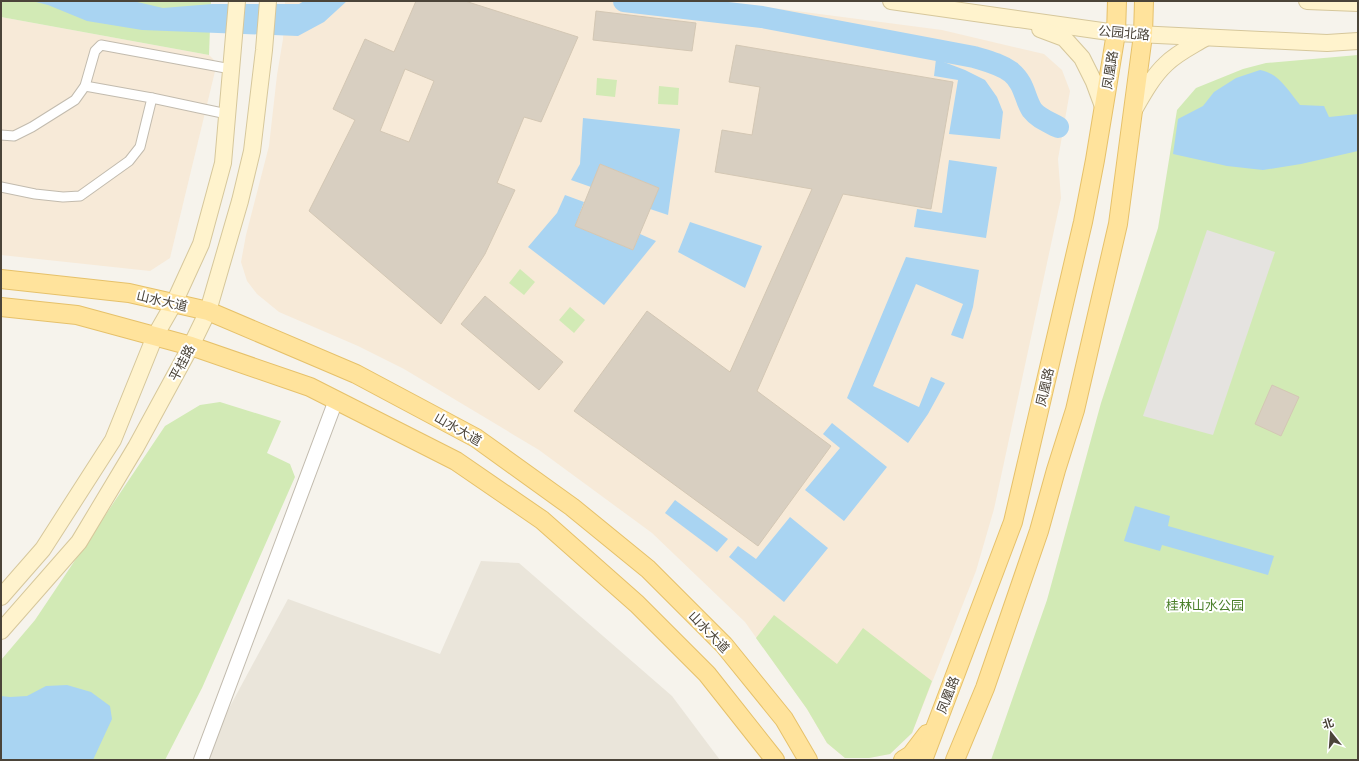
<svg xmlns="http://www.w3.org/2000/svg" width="1359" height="761" font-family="'Asap Condensed','Noto Sans SC',sans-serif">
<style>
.residential{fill:#eae5da}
.commercial{fill:#f7ead8}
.green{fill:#d2eab5}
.parking{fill:#e5e3e0}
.water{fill:#a9d4f2}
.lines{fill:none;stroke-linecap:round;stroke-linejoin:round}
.river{stroke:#a9d4f2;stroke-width:22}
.building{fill:#d8cfc1;stroke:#d3c7b4;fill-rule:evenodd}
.pedestrian-casing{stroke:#c2bbae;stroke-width:11}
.tertiary-casing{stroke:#c2bbae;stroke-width:16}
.secondary-casing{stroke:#d6c79b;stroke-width:18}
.primary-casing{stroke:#e6c16a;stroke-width:20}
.pedestrian{stroke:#fff;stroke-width:9}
.tertiary{stroke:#fff;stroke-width:14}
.secondary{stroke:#fff3cd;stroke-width:16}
.primary{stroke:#ffe39c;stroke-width:18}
.labels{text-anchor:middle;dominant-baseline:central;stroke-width:4;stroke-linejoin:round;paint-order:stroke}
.street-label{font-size:13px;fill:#4b4439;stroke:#fff}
.park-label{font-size:13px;fill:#4a7f2a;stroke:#fff}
</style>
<rect width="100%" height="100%" fill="#f6f3ec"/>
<path class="residential" d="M 481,561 L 519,563 L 672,696 L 720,760 L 201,760 L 288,599 L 440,654 Z"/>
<g class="commercial">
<path d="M 285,1 L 719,1 L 942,30 L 1044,54 L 1062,70 L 1070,91 L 1058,159 L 1061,198 L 994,509 L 976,571 L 912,733 L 890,754 L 869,758 L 845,758 L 827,743 L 807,709 L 745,622 L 652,533 L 539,450 L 404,369 L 358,346 L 279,312 L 257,294 L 247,281 L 241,262 L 246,235 L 269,146 L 277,75 L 283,39 Z"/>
<path d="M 1,17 L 209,55 L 217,63 L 170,258 L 150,271 L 1,255 Z"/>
</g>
<g class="green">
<path d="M 1,1 L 211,1 L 209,55 L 1,17 Z"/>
<path d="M 1358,55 L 1358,760 L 991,760 L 1047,600 L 1101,403 L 1158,228 L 1177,110 L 1196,88 L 1243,69 L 1266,63 Z"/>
<path d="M 597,78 L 617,80 L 615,97 L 596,95 Z"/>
<path d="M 659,86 L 679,88 L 678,105 L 658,104 Z"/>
<path d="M 520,269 L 535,282 L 524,295 L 509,283 Z"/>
<path d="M 570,307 L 585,320 L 574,333 L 559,320 Z"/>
<path d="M 220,402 L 281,421 L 267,453 L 290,464 L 295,477 L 202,688 L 165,760 L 1,760 L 1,660 L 35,620 L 165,426 L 200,405 Z"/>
<path d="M 774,615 L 837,664 L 863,628 L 932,681 L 912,733 L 890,754 L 869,758 L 845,758 L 827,743 L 807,709 L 756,638 Z"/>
</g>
<path class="parking" d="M 1207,230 L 1275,252 L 1213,435 L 1143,416 Z"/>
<g class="water">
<path d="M 32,1 L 133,1 L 163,8 L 212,4 L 299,4 L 304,1 L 347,1 L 324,22 L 298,36 L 142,30 L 87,21 L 48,5 Z"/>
<path d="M 936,59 L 965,70 L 985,80 L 997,97 L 1003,112 L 1000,139 L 949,134 L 958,80 L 934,76 Z"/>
<path d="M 1260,70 C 1279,73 1289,92 1300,105 L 1324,106 L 1329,117 L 1358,114 L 1358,151 L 1301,164 L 1263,170 L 1227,166 L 1173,154 L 1178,119 L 1203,106 L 1214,92 L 1236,78 Z"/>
<path d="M 583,118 L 680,129 L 668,215 L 650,209 L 659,188 L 600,164 L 591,187 L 571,180 L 580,164 Z"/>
<path d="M 949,160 L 997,167 L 986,238 L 914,227 L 917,209 L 942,213 Z"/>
<path d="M 565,195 L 584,202 L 575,226 L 633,250 L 640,234 L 656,241 L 604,305 L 528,247 L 557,213 Z"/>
<path d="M 690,222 L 762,246 L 745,288 L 678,252 Z"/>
<path d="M 906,257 L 979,270 L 973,307 L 963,339 L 951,335 L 963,304 L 916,284 L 873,386 L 919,407 L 931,377 L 945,383 L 928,414 L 908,443 L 847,398 Z"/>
<path d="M 832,423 L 887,467 L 844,521 L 805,490 L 840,448 L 823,434 Z"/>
<path d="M 675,500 L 728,539 L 717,552 L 665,513 Z"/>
<path d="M 1135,506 L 1170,516 L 1168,526 L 1274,556 L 1268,575 L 1162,545 L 1160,551 L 1124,541 Z"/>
<path d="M 790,517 L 828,548 L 784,602 L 729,557 L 738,546 L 756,559 Z"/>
<path d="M 67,685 L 91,692 L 110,706 L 112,719 L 93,760 L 1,760 L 1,696 L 10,697 L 27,696 L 46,686 Z"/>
</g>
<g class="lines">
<path class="river" d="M 624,1 L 762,17 L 974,57 C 987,61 1000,64 1011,72 C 1025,84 1024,97 1032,110 C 1038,118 1049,122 1058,127"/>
</g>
<g class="building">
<path d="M 416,1 L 465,1 L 578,37 L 541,122 L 524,117 L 497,183 L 515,190 L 485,254 L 441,324 L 309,211 L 355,120 L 333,109 L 365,39 L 394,52 ZM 405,69 L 434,81 L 409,142 L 380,131 Z"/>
<path d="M 596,11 L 696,23 L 692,51 L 593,40 Z"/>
<path d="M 736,45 L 953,82 L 931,209 L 843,194 L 757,391 L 831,446 L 758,546 L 574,411 L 647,311 L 730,372 L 812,189 L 715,172 L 722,130 L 752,135 L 760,87 L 729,82 Z"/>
<path d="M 600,164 L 659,188 L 633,250 L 575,226 Z"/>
<path d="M 485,296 L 563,362 L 539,390 L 461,324 Z"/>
<path d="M 1272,385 L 1299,397 L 1281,436 L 1255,424 Z"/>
</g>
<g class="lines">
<defs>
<g id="pedestrian">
<path d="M 85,86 L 152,98"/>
<path d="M 1,135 L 14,136 L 32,127 L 75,100 L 85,86 L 95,51 L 101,45 L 231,69"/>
<path d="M 1,187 L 35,194 L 63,197 L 80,196 L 129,161 L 140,147 L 152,98 L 227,114"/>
</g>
<path id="tertiary" d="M 201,760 L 336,400"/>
<g id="secondary">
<path d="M 891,1 L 1116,33 L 1327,43 L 1358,41"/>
<path d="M 1307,1 L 1358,3"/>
<path d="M 1040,29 L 1064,38 L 1082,58 L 1094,82 L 1104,109"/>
<path d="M 1134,110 C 1143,94 1153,76 1166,64 C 1177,53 1192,46 1205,38"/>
<path d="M 1,597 L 43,549 L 113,440 L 155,336 L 174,303 L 201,244 L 223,163 L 237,1"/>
<path d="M 1,631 L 79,542 L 136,447 L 191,346 L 208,311 L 240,201 L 252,151 L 264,50 L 268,1"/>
</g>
<g id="primary">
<path d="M 1,279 L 129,293 L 208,311 L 356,374 L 476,438 L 572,507 L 648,569 L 724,645 L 784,719 L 808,760"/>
<path d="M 1,307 L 77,315 L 191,346 L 310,387 L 456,461 L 542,520 L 637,604 L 707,674 L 775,760"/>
<path d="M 903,760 L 911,755 L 927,734"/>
<path d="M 923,760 L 1013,522 L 1083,222 L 1095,160 L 1116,33 L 1117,1"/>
<path d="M 955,760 L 985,688 L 1039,531 L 1056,470 L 1075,410 L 1118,224 L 1143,35 L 1144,1"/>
</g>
</defs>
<use href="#pedestrian" class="pedestrian-casing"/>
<use href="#tertiary" class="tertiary-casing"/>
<use href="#secondary" class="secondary-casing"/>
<use href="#primary" class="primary-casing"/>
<use href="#pedestrian" class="pedestrian"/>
<use href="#tertiary" class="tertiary"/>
<use href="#secondary" class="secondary"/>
<use href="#primary" class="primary"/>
</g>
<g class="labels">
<g class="street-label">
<text transform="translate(1124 33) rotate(5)">公园北路</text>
<text transform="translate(1110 70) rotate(-81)">凤凰路</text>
<text transform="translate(162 301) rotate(13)">山水大道</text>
<text transform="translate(182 363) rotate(-62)">平桂路</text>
<text transform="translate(1045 387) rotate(-77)">凤凰路</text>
<text transform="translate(458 429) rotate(30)">山水大道</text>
<text transform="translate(709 632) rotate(46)">山水大道</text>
<text transform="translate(948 695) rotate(-69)">凤凰路</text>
</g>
<g class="park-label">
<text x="1205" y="605">桂林山水公园</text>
</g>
</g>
<rect width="1359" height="761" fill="none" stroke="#4b4439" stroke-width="4"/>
<g transform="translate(1331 733) rotate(343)" stroke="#ffffff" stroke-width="3" paint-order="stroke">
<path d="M0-3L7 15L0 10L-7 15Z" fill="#4b4439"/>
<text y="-6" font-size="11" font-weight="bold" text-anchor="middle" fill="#4b4439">北</text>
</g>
</svg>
